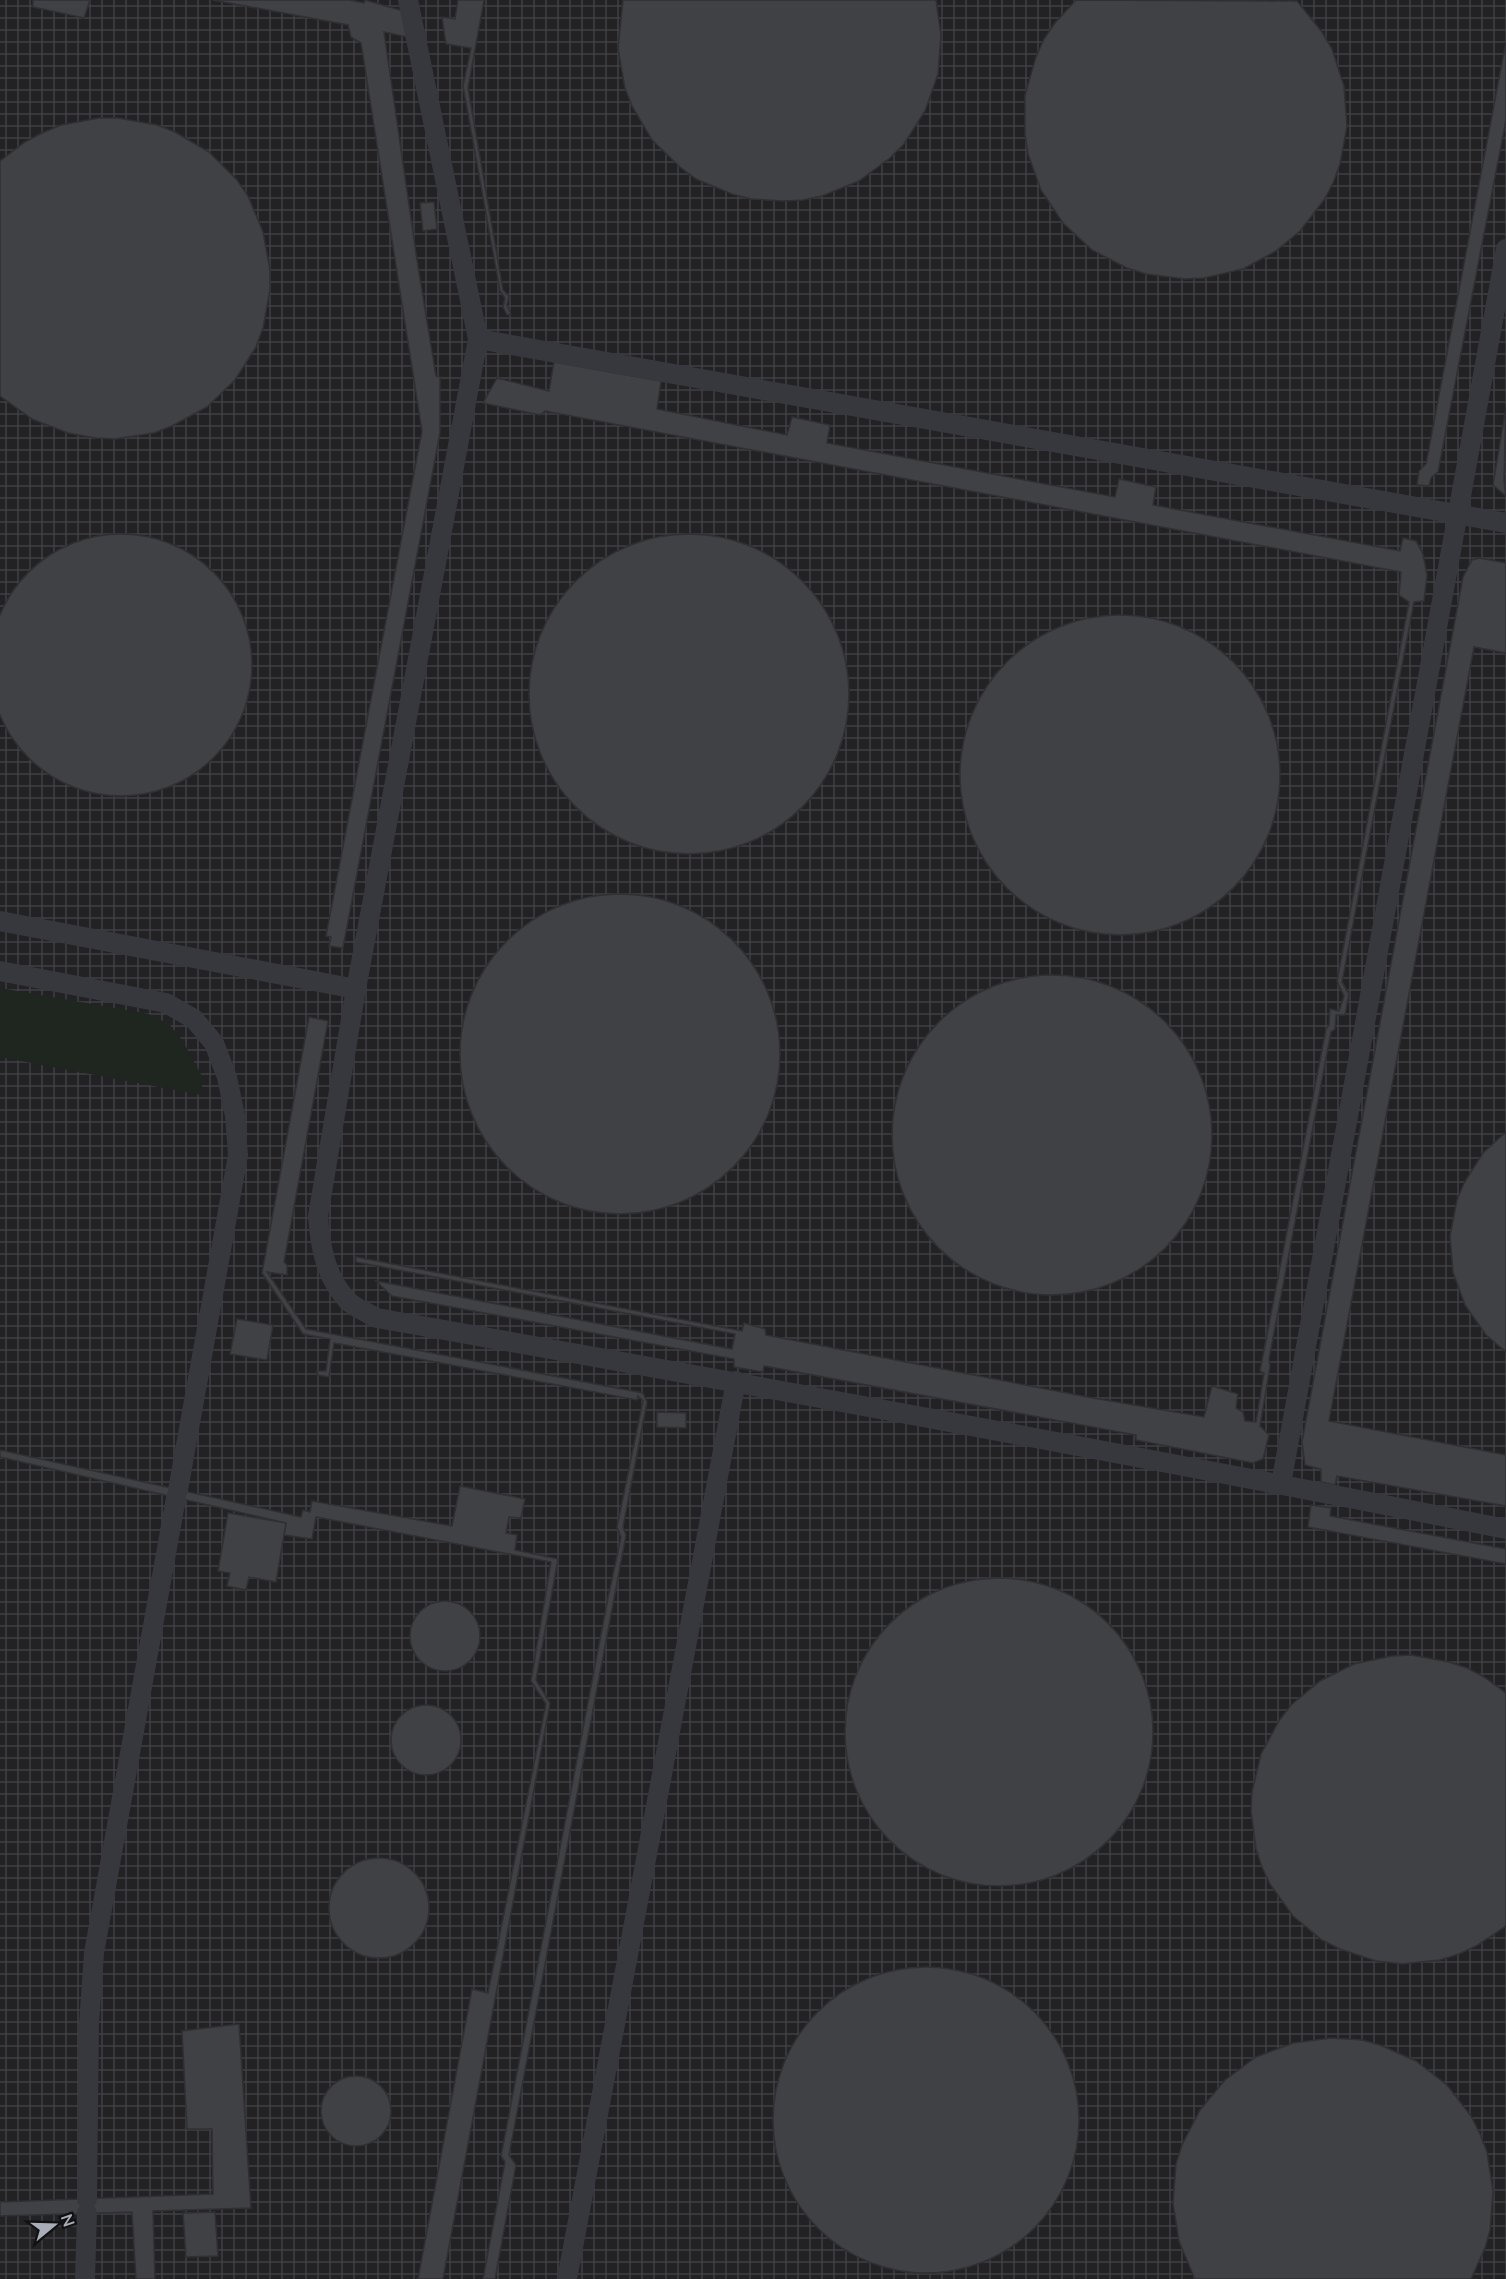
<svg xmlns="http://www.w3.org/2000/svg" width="1506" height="2279" font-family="'Nunito Sans',sans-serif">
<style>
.industrial{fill:url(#industrial-grid)}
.green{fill:#1e261f}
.building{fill:#404145;stroke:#303034;stroke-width:1.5}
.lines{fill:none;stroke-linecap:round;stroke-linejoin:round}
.service{stroke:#37383d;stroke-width:20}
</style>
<defs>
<pattern id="industrial-grid" width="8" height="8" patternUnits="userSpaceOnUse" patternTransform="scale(1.5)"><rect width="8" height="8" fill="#222225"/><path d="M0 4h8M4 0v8" fill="none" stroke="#3f3f43"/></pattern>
</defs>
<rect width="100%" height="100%" fill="#161618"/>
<rect class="industrial" x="0" y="0" width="1506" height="2279"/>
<path class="green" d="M 0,988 L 149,1014 L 169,1024 L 182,1040 L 203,1078 L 201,1095 L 0,1057 Z"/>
<g class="building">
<path d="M 33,0 L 90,0 L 84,18 L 33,7 Z"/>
<path d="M 213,0 L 349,0 L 364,3 L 365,0 L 407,12 L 412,38 L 384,32 L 417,260 L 436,376 L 440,377 L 440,433 L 343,948 L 329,946 L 331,937 L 326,936 L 422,431 L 361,43 L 351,37 L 348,25 Z"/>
<path d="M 458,0 L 484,0 L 468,88 L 503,290 L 509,296 L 507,305 L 511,314 L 507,315 L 503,307 L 505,298 L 500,291 L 463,86 L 471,48 L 446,44 L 442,17 L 455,19 Z"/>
<path d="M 623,0 L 936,0 L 941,35 L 938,74 L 925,111 L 904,144 L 890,158 L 859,181 L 822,196 L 803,200 L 784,201 L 751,199 L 732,194 L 696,179 L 680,167 L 652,140 L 632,106 L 625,88 L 618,49 Z"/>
<path d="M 1076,0 L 1297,1 L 1322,32 L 1332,49 L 1344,86 L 1347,126 L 1340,164 L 1333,183 L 1324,200 L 1300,231 L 1276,251 L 1243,269 L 1204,278 L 1185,279 L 1146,274 L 1127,268 L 1092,250 L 1063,223 L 1041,190 L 1028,154 L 1025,134 L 1025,95 L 1036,57 L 1044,39 L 1055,23 Z"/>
<path d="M 1506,42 L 1506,120 L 1438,472 L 1431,478 L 1429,486 L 1417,485 L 1419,471 L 1426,464 Z"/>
<path d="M 99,118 L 118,118 L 157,125 L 175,132 L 209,152 L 237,180 L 248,196 L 263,232 L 270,270 L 270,290 L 263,328 L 256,347 L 235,380 L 207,407 L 172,426 L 154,433 L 115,439 L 95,438 L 68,433 L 32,419 L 0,396 L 0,161 L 25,142 L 42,133 L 61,125 Z"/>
<path d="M 434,202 L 437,229 L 423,231 L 420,203 Z"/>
<path d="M 554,362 L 661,381 L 657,409 L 787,435 L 792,417 L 830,425 L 827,443 L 1115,497 L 1119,479 L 1156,487 L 1153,505 L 1400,551 L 1403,538 L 1416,541 L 1423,554 L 1427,575 L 1424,601 L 1414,602 L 1342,982 L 1349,994 L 1345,1015 L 1336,1015 L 1335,1029 L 1331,1032 L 1269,1359 L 1270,1366 L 1260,1426 L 1269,1435 L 1263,1459 L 1253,1463 L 1136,1440 L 1136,1435 L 764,1366 L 763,1372 L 734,1367 L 734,1359 L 392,1296 L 376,1281 L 732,1349 L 735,1334 L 356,1262 L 356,1257 L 742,1331 L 744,1323 L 765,1329 L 766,1335 L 1093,1398 L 1204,1417 L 1212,1386 L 1238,1394 L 1236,1408 L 1243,1412 L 1245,1421 L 1256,1422 L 1264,1373 L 1260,1371 L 1326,1029 L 1329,1025 L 1330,1009 L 1339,1011 L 1344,996 L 1337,981 L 1409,602 L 1399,595 L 1401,572 L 545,411 L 540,415 L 483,403 L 497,378 L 549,391 Z"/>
<path d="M 1506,407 L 1504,481 L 1506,496 L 1493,485 Z"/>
<circle cx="121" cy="665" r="131"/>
<circle cx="689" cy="694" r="160"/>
<path d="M 1479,558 L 1506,563 L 1506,653 L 1474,647 L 1329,1421 L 1506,1455 L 1506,1506 L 1337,1476 L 1335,1485 L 1321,1482 L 1321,1469 L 1305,1465 L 1302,1442 L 1463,577 L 1472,560 Z"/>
<circle cx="1120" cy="775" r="160"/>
<circle cx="620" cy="1054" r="160"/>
<circle cx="1052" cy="1135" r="160"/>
<path d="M 309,1017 L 328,1021 L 284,1262 L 287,1265 L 287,1275 L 267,1272 L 306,1329 L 643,1393 L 647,1402 L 623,1527 L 626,1535 L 509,2155 L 516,2165 L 495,2279 L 483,2279 L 505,2162 L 501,2156 L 608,1598 L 621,1537 L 617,1527 L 643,1401 L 638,1396 L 637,1400 L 334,1343 L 329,1377 L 317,1375 L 317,1371 L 326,1371 L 330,1339 L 303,1334 L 262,1273 Z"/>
<path d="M 1506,1132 L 1506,1352 L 1486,1335 L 1465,1305 L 1453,1272 L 1450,1236 L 1457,1200 L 1464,1183 L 1483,1153 Z"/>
<path d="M 237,1319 L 273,1325 L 267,1360 L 230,1354 Z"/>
<path d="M 657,1412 L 686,1413 L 686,1428 L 657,1427 Z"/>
<path d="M 0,1450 L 301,1517 L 303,1510 L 310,1512 L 312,1501 L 452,1526 L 460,1486 L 525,1499 L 521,1518 L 509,1517 L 506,1533 L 517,1535 L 515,1550 L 558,1559 L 536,1680 L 550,1703 L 443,2279 L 418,2279 L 472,1989 L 488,1993 L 546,1704 L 531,1681 L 551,1562 L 316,1517 L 312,1539 L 284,1535 L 286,1523 L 0,1457 Z"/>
<path d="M 1311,1505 L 1331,1508 L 1330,1516 L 1506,1549 L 1506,1564 L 1308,1527 Z"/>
<path d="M 228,1513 L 286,1523 L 276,1582 L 249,1577 L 246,1590 L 227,1586 L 230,1573 L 218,1571 Z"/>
<circle cx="999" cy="1732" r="154"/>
<circle cx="445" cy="1636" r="35"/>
<path d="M 1411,1655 L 1449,1662 L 1467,1668 L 1484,1677 L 1506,1693 L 1506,1926 L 1476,1946 L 1459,1954 L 1440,1960 L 1402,1964 L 1376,1961 L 1340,1949 L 1322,1940 L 1293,1916 L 1270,1884 L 1262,1867 L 1256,1849 L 1251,1811 L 1252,1792 L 1261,1754 L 1279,1721 L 1291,1705 L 1320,1681 L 1354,1664 L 1392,1656 Z"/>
<circle cx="426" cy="1740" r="35"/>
<circle cx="379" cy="1908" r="50"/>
<circle cx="926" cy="2120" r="153"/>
<path d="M 239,2024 L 251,2208 L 153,2211 L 155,2279 L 136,2279 L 132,2212 L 0,2216 L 0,2202 L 213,2194 L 212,2129 L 187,2129 L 182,2031 Z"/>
<path d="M 1331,2038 L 1362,2040 L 1380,2045 L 1416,2061 L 1447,2085 L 1471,2116 L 1480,2134 L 1487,2152 L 1493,2191 L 1490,2230 L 1485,2248 L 1471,2279 L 1195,2279 L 1194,2277 L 1179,2241 L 1173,2203 L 1176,2164 L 1182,2145 L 1200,2110 L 1225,2080 L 1256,2057 L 1293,2043 Z"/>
<circle cx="356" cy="2111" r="35"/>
<path d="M 215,2212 L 218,2256 L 186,2257 L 183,2213 Z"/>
</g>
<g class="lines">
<g class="service">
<path d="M 408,0 L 478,339 L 356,989 L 318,1216 C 320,1247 326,1278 348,1301 C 355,1308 368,1313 377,1318 C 754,1385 1131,1454 1506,1529"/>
<path d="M 478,339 L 1506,523"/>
<path d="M 0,921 L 356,989"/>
<path d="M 0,971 L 166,1003 L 194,1019 L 214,1043 L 227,1077 L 235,1116 L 238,1155 L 178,1490"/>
<path d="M 1281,1484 L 1506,249"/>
<path d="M 87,2199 L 89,2024 L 94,1953 L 176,1498"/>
<path d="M 85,2279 L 87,2213"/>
<path d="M 567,2279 L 736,1381"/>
</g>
</g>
<g transform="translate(54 2225) rotate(71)" stroke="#111113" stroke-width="4.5" paint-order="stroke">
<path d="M0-4.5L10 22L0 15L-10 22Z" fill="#a8adb8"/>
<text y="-9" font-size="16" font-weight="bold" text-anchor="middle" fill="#a8adb8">N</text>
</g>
</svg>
